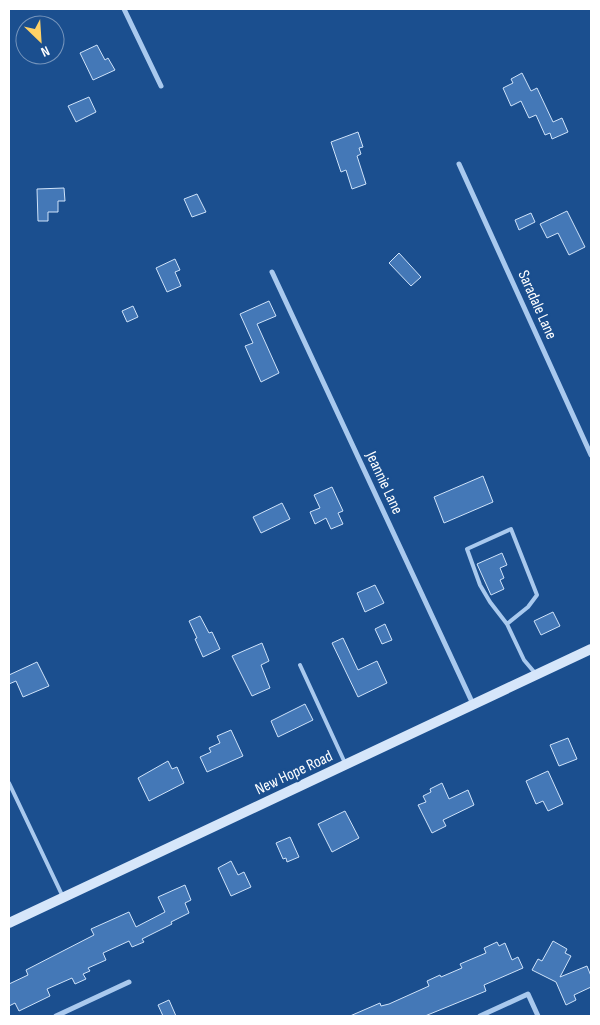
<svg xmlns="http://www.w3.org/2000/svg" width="600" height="1025" font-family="'Sofia Sans Condensed',sans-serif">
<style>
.building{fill:#4478b7;stroke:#cfe3fa}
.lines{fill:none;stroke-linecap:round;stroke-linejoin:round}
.lane{stroke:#a9c9ee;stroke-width:4}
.street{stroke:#a9c9ee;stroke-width:5}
.secondary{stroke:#d6e6fa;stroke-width:10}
.labels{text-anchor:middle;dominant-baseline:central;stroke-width:5;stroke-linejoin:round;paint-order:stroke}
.street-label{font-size:16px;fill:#fff;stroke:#1b4f8f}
</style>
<rect width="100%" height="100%" fill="#1b4f8f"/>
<g class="building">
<path d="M 97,45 L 105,60 L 108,58 L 115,70 L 93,80 L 80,53 Z"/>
<path d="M 522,73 L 531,91 L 537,88 L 553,122 L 562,118 L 568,132 L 552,139 L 550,133 L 545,135 L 536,115 L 529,118 L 521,101 L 511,106 L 503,88 L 513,83 L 511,79 Z"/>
<path d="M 89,97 L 96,112 L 76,122 L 68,106 Z"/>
<path d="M 358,132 L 363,147 L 359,148 L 361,154 L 357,156 L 366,184 L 352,189 L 346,170 L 341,172 L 331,142 Z"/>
<path d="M 64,188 L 65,201 L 58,201 L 58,212 L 48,212 L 48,221 L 38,221 L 37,189 Z"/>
<path d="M 197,194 L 206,212 L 192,217 L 184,199 Z"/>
<path d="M 567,211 L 585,247 L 569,255 L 558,233 L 547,238 L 540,224 Z"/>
<path d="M 531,213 L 535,222 L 519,230 L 515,220 Z"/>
<path d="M 399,253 L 421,277 L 411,286 L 389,263 Z"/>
<path d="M 175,259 L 180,270 L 175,272 L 181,286 L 167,292 L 156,268 Z"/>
<path d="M 269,301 L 276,316 L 257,324 L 279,373 L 261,382 L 245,346 L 253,343 L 240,314 Z"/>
<path d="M 133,306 L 138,317 L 127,322 L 122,311 Z"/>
<path d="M 483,476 L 493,502 L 444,523 L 434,497 Z"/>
<path d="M 332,487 L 343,511 L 338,513 L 343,524 L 331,529 L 326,518 L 315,524 L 310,512 L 320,508 L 314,495 Z"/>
<path d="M 282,503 L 290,519 L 261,533 L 253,517 Z"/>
<path d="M 502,553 L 507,565 L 500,568 L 504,578 L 500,580 L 504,589 L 491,595 L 477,564 Z"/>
<path d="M 375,585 L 384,603 L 365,612 L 357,593 Z"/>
<path d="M 553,612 L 560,626 L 541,635 L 534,621 Z"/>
<path d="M 200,616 L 209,633 L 212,632 L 220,649 L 203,657 L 195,639 L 197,638 L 189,621 Z"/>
<path d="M 385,624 L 392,640 L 382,644 L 375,629 Z"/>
<path d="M 343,638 L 358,670 L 377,661 L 387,683 L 358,697 L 332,643 Z"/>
<path d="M 262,643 L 269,661 L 261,665 L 270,688 L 252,696 L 232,656 Z"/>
<path d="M 37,662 L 49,686 L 23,697 L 16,681 L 9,684 L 9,675 Z"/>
<path d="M 305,704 L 313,720 L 278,737 L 271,721 Z"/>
<path d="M 231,730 L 243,756 L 207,772 L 200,757 L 211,752 L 209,748 L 220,743 L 217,736 Z"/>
<path d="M 568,738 L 577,759 L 559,766 L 550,745 Z"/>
<path d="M 168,761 L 172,769 L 177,767 L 184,783 L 149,801 L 138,778 Z"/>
<path d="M 548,771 L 563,804 L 548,811 L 543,801 L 536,804 L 526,781 Z"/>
<path d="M 442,783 L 449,799 L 468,790 L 474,805 L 443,820 L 446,826 L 432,833 L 418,805 L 426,802 L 423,796 L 431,792 L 430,789 Z"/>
<path d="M 345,811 L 359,838 L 332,852 L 318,824 Z"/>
<path d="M 290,837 L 299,857 L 287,862 L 286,858 L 283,859 L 276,843 Z"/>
<path d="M 231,861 L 238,875 L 244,872 L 251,887 L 231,896 L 218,868 Z"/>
<path d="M 185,885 L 191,900 L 185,903 L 189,913 L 171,922 L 172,924 L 142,939 L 144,942 L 132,947 L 129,941 L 103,953 L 106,960 L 88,968 L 90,971 L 83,974 L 86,979 L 75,984 L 72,978 L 47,989 L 50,996 L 19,1011 L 15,1003 L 9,1006 L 9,984 L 28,975 L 26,970 L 94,935 L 91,929 L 129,912 L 136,927 L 165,912 L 158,897 Z"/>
<path d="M 553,941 L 567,949 L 565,953 L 571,956 L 560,977 L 587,966 L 591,976 L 591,987 L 574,995 L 576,1000 L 566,1005 L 556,982 L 532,970 L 538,959 L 542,961 Z"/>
<path d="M 497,942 L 499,946 L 505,943 L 512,960 L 518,957 L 523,968 L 484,985 L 486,991 L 425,1016 L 350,1016 L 380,1003 L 381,1006 L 389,1004 L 429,986 L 427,981 L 440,975 L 441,977 L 462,968 L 460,964 L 486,953 L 484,948 Z"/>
<path d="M 169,1000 L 176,1016 L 163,1016 L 158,1005 Z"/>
</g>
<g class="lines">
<g class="lane">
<path d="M 507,624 L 528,607 L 537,595 L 511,529 L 467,549 L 480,585 L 490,602 L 507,624 L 524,660 L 535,673"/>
<path d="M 300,665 L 345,763"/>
<path d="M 9,783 L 63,897"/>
</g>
<g class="street">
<path d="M 124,9 L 161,86"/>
<path d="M 459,164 L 591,455"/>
<path d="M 272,272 L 473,704"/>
<path d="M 56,1016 L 129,982"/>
<path d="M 480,1016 L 528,994 L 538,1016"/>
</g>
<path class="secondary" d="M 9,923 L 591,649"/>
</g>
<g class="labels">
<g class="street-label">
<text transform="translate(537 305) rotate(66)">Saradale Lane</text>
<text transform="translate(384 483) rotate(65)">Jeannie Lane</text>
<text transform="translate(294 773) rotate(-25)">New Hope Road</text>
</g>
</g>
<rect width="600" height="1025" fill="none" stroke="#ffffff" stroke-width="20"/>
<g transform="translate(40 40) rotate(155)"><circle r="24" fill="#1b4f8f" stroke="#7695bc"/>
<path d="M0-4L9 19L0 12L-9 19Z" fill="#ffd166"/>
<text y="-8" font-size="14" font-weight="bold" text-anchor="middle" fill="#ffffff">N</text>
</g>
</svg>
